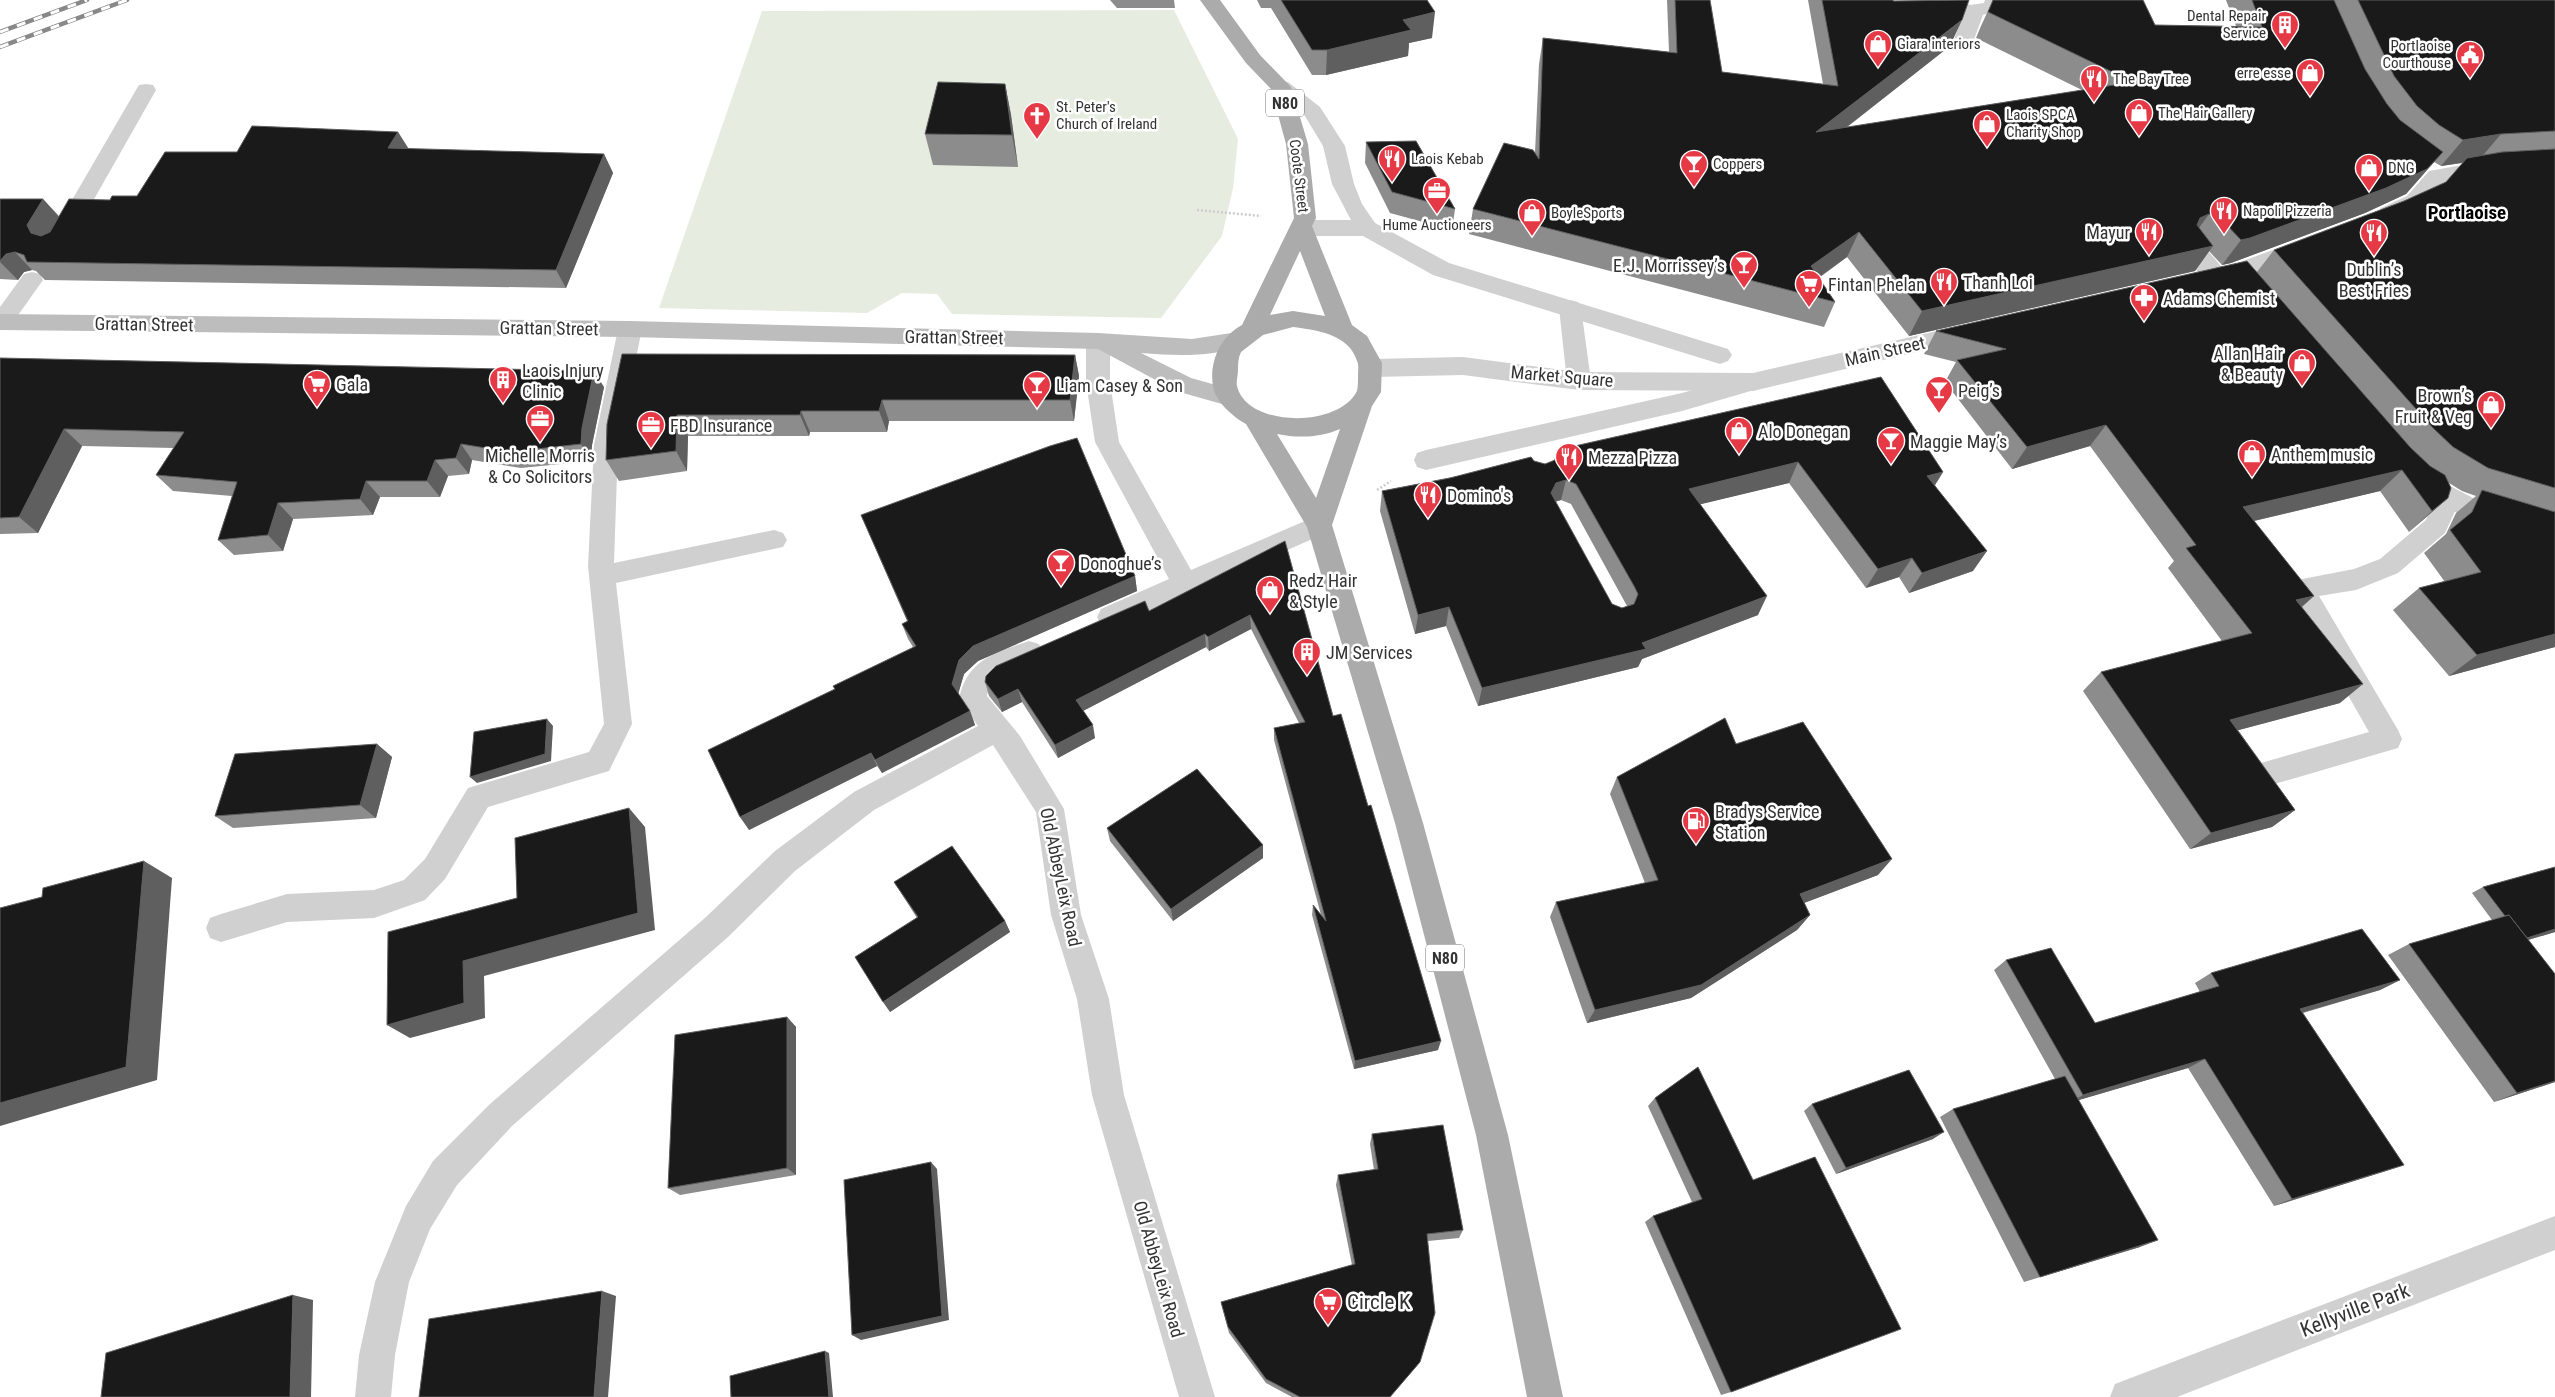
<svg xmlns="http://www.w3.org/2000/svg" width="2555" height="1397" font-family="'Roboto Condensed',sans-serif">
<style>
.green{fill:#e6ecdf}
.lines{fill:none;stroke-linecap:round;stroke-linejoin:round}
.path{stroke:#cdcdcd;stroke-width:2.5;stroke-dasharray:2 2;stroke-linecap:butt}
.service{fill:#d0d0d0;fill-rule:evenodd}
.pedestrian{fill:#d0d0d0;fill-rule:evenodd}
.minor{fill:#d0d0d0;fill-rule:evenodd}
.tertiary{fill:#d0d0d0;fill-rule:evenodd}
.secondary{fill:#bdbdbd;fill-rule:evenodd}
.primary{fill:#ababab;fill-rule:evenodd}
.rail-casing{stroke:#888;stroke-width:4.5}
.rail{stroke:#fff;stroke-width:3;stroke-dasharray:9;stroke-linecap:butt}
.wall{fill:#8c8c8c;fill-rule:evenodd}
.shaded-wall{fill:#5f5f5f}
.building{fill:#1a1a1a;stroke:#5f5f5f;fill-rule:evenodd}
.labels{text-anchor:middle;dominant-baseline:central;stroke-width:5;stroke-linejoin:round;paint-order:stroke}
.far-poi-label{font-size:15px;fill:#333;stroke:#fff;text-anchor:start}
.far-street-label{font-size:15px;fill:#333;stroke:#fff}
.shield{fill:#fff;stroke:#707070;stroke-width:1}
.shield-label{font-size:16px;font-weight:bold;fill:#333}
.poi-label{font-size:18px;fill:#333;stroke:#fff;text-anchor:start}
.street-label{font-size:18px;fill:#333;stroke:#fff}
.far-district-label{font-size:19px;font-weight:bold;fill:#000;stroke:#fff}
.near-poi-label{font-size:21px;fill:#333;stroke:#fff;text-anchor:start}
.near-street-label{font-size:21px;fill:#333;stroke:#fff}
</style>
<rect width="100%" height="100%" fill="#fff"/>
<path class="green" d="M 1174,10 L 1238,139 L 1233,188 L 1222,236 L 1161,318 L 952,314 L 937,294 L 902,293 L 867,313 L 659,308 L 762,11 Z"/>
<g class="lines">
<g class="path">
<path d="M 1197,210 L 1261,216"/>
<path d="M 1377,490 L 1391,481"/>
</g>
<g class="service">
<path d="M 146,84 L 153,85 L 156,90 L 76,231 L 73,236 L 65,239 L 57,236 L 54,231 L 136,90 L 139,85 Z"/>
<path d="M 32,272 L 40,274 L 43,280 L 9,328 L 0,330 L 0,307 L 24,274 Z"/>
<path d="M 1570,300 L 1578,302 L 1581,308 L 1591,381 L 1587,387 L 1579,390 L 1571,387 L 1567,381 L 1559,308 L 1562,302 Z"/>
<path d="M 630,321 L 638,323 L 642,329 L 618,445 L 614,563 L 774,530 L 783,533 L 787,540 L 783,547 L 616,583 L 632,724 L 609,771 L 488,807 L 445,879 L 425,900 L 374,918 L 287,922 L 221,942 L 210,938 L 206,928 L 210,918 L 221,914 L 287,894 L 374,890 L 404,880 L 425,859 L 468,788 L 589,752 L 604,724 L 588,566 L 594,445 L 618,329 L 622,323 Z"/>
<path d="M 1753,373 L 1761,376 L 1765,382 L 1761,388 L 1682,411 L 1426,470 L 1417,467 L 1414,460 L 1417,453 L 1426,450 L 1682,393 Z"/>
<path d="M 2435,481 L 2444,484 L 2456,509 L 2445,533 L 2398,573 L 2356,590 L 2319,596 L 2398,730 L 2402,739 L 2398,748 L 2271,785 L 2261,781 L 2257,772 L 2261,763 L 2369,732 L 2292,597 L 2288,589 L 2292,581 L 2354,569 L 2380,559 L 2426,520 L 2430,509 L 2422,491 L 2426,484 Z"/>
</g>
<g class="pedestrian">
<path d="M 1974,6 L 1981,8 L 1984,12 L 1972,45 L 1969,49 L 1962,51 L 1955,49 L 1952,45 L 1964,12 L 1967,8 Z"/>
<path d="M 2192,241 C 2206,245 2220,264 2227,276 L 2224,282 C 2206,287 2190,264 2181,249 L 2184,244 Z"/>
</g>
<g class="minor">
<path d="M 1940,0 L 1960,0 L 1970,5 L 1984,3 L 1985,0 L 2005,0 L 2000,11 C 1978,17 1955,21 1940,0 Z"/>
<path d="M 1281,81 L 1288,82 L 1320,107 L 1345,146 L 1354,184 L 1362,204 L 1375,223 L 1449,263 L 1728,349 L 1732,355 L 1728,361 L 1720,364 L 1433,275 L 1363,236 L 1302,236 L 1294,233 L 1291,228 L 1294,223 L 1302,220 L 1351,220 L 1332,184 L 1323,146 L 1305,116 L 1271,87 L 1274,82 Z"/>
<path d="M 1098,333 L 1106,335 L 1110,341 L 1110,382 L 1119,442 L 1191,570 L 1319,515 L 1328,518 L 1332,525 L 1328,532 L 1119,625 L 1110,628 L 1101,625 L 1097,617 L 1101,609 L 1169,579 L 1095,442 L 1086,382 L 1086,341 L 1090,335 Z"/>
<path d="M 2416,468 L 2473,498 L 2555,521 L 2555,541 C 2519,531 2421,511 2404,478 L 2407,471 Z"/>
<path d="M 1029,641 L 1039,644 L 1042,652 C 1031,674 992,668 987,696 L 1020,736 L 1064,809 L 1081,915 L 1109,999 L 1124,1095 L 1215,1397 L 1179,1397 L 1092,1095 L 1077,999 L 1051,915 L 1036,812 L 993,745 L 874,810 L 795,871 L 728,937 L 512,1126 L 457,1185 L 430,1229 L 409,1282 L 395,1355 L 391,1397 L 355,1397 L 359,1355 L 375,1282 L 406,1206 L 433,1161 L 490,1104 L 706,917 L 775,851 L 854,792 L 978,726 L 959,699 C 967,660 994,653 1029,641 Z"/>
<path d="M 2555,1216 L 2555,1250 L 2177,1397 L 2110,1397 L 2115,1384 L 2128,1379 Z"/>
</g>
<g class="tertiary">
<path d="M 2555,157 L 2555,171 L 2479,176 L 2444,182 L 2423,206 L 2397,218 L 2389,220 L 2381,218 L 2378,213 L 2381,208 L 2407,196 L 2429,171 L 2479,162 Z"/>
<path d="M 2300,240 L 2308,243 L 2311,248 L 2308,253 C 2283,263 2233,289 2207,282 L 2204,276 L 2207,270 L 2232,265 Z"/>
<path d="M 1968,324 L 1976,326 L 1980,332 L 1976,338 L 1753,391 L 1579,390 L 1463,375 L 1372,377 L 1364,374 L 1360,368 L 1364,362 L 1372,359 L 1463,357 L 1579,372 L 1753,373 Z"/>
</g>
<path class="secondary" d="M 0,314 L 630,321 L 1098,333 L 1192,339 L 1238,332 L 1246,334 L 1250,340 L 1246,346 C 1208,357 1180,356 1141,353 L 1191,378 L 1237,391 L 1241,397 L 1237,403 L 1229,406 L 1176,391 L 1098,349 L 630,337 L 0,330 Z"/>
<path class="primary" d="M 1200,0 L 1220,0 L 1260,55 L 1291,87 L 1308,144 L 1316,218 L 1312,226 L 1352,325 L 1367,336 L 1382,363 L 1381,392 L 1372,406 L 1332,525 L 1423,823 L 1508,1135 L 1563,1397 L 1527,1397 L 1476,1135 L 1395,823 L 1307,527 L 1246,424 C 1233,417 1215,401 1213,386 C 1209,362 1220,337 1242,325 L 1294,218 L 1286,144 L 1271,89 L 1246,63 ZM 1300,251 L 1325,316 L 1293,311 L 1270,315 ZM 1293,327 C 1316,330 1349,334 1357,361 C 1359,365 1358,371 1358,376 C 1358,380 1358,387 1357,391 C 1339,428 1247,428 1237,386 C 1236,382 1238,375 1238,370 C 1238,364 1238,358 1241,352 L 1263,335 ZM 1340,429 L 1316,498 L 1277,434 C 1297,438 1320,438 1340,429 Z"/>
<defs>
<g id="rail">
<path d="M 0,32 L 87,0"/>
<path d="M 0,47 L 127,0"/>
</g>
</defs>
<use href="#rail" class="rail-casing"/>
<use href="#rail" class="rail"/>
</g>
<g class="wall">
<path d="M 1110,0 L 1174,0 L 1175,8 L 1117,8 Z"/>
<path d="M 1257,0 L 1427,0 L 1432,38 L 1409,43 L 1408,56 L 1326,75 L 1312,75 L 1271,8 L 1261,8 Z"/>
<path d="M 1667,0 L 1710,0 L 1722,72 L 1823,84 L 1808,0 L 1893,0 L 1950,46 L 1846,128 L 2082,90 L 1976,38 L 1981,26 L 1993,0 L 2155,25 L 2236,26 L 2226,0 L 2555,0 L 2555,647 L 2449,676 L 2393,610 L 2419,588 L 2445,582 L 2424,553 L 2446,534 L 2456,513 L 2476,496 L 2462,491 L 2449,483 L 2448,498 L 2409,532 L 2380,491 L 2254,521 L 2314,596 L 2302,607 L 2340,703 L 2238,730 L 2295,810 L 2272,827 L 2190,849 L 2083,691 L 2101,672 L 2222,641 L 2168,568 L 2174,561 L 2090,446 L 2012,469 L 1945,382 L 1956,362 L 1924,354 L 1936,331 L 2257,272 L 2274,250 L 2404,201 L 2446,182 L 2463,163 L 2441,166 L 2434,162 L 2406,194 L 2365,213 L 2231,263 L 2222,265 L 2209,251 L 2195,271 L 1909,336 L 1847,257 L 1819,278 L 1835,302 L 1824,327 L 1469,234 L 1473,209 L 1535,153 L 1539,64 L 1543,38 L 1669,52 Z"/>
<path d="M 1005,84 L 1011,115 L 1018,167 L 933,165 L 925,134 Z"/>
<path d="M 398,132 L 409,149 L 604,154 L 613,173 L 566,288 L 45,280 L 36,271 L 32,270 L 24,272 L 18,280 L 0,279 L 0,199 L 43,199 L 59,216 L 137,196 L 237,152 Z"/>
<path d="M 1366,142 L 1455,209 L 1452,230 L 1390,213 L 1365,163 Z"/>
<path d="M 1075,355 L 1079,376 L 1074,421 L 889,421 L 887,432 L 810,432 L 809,436 L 688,436 L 687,471 L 619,481 L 606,460 L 607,424 Z"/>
<path d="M 0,358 L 604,387 L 592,445 L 591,461 L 521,468 L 472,460 L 469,474 L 448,476 L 440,497 L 380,497 L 373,515 L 293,519 L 283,551 L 234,555 L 218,540 L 232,496 L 173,491 L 156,475 L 174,448 L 82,446 L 38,533 L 0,534 Z"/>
<path d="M 1881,377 L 1943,472 L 1935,485 L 1973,571 L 1909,593 L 1899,577 L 1866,588 L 1789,483 L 1700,504 L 1758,615 L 1642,659 L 1638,667 L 1478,706 L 1446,626 L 1415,634 L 1380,511 L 1382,491 L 1534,461 L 1545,464 ZM 1561,500 L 1571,504 L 1627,606 L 1622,608 L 1612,604 L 1555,502 Z"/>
<path d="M 861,515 L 1135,576 L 1137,591 L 978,661 L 964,674 L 958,694 L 970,711 L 975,725 L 882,773 L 877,766 L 749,830 L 913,647 L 908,639 L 902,624 L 907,621 Z"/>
<path d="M 1285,541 L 1333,716 L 1438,1050 L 1354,1069 L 1312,915 L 1313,905 L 1321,915 L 1274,740 L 1274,728 L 1299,723 L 1251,629 L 1209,651 L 1206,647 L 1083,711 L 1095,738 L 1058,758 L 1022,702 L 1002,712 L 989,696 L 985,682 L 1149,611 Z"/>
<path d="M 377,744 L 392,757 L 376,818 L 233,828 L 215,816 Z"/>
<path d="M 1736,744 L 1878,875 L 1804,903 L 1810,915 L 1797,930 L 1691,998 L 1587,1023 L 1550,917 L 1556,902 L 1645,883 L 1610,794 L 1617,777 Z"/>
<path d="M 1107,828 L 1263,845 L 1263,858 L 1173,921 L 1110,841 Z"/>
<path d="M 894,882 L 1005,921 L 1010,932 L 890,1012 L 917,918 Z"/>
<path d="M 2483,887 L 2555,932 L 2528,940 L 2555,974 L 2555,1082 L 2494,1102 L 2388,955 L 2409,944 L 2492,920 L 2472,893 Z"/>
<path d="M 2006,960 L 2095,1023 L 2200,992 L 2195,983 L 2211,973 L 2400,980 L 2380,990 L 2303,1013 L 2404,1165 L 2274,1206 L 2188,1068 L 2078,1100 L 2140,1247 L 2024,1282 L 1940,1117 L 1953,1109 L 2055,1079 L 1994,970 Z"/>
<path d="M 787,1017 L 796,1027 L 796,1175 L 680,1195 L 668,1188 Z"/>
<path d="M 1698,1067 L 1731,1392 L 1721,1395 L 1645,1222 L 1653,1216 L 1692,1202 L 1648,1106 L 1655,1098 Z"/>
<path d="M 1812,1104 L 1933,1139 L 1836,1174 L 1804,1111 Z"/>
<path d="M 1372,1134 L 1463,1230 L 1459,1238 L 1428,1241 L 1390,1397 L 1292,1397 L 1266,1383 L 1229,1333 L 1221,1302 L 1352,1265 L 1336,1185 L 1338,1175 L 1374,1170 L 1370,1144 Z"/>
</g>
<g class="shaded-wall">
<path d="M 1435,12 L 1432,38 L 1409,43 L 1408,56 L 1326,75 L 1327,50 L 1403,20 Z"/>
<path d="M 1962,20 L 1950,46 L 1807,158 L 1816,132 Z"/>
<path d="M 1005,84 L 1011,115 L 1018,167 L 1012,135 Z"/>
<path d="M 398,132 L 409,150 L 388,148 Z"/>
<path d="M 2501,134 L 2479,160 L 2441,166 L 2463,140 Z"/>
<path d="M 2443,152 L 2406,194 L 2365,213 L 2231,263 L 2222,265 L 2241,240 Z"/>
<path d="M 604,154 L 613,173 L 566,288 L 556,270 Z"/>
<path d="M 43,199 L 59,217 L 44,243 L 31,233 L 27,225 Z"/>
<path d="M 2209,214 L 2191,239 L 2200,218 Z"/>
<path d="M 1859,232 L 1847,257 L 1801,290 L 1811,266 Z"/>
<path d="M 2213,246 L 2195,271 L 1909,336 L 1922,311 Z"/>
<path d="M 15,252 L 32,270 L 24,272 L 18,280 L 0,262 L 6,254 Z"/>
<path d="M 1075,355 L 1079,376 L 1074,421 L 1070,400 Z"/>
<path d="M 594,371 L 604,387 L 592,445 L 591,461 L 581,444 L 582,428 Z"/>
<path d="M 882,400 L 889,421 L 887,432 L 879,411 Z"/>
<path d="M 801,411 L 810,432 L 809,436 L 800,415 Z"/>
<path d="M 677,415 L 688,436 L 687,471 L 676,451 Z"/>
<path d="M 2106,425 L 2090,446 L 2012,469 L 2027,447 Z"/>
<path d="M 64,429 L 82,446 L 38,533 L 19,517 Z"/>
<path d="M 461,444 L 472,460 L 469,474 L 456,458 Z"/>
<path d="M 435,460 L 448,476 L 440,497 L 427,481 Z"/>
<path d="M 1798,462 L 1789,483 L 1681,509 L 1689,489 Z"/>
<path d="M 2402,470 L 2380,491 L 2224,528 L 2243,507 Z"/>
<path d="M 1943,472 L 1930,493 L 1927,476 Z"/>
<path d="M 1566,480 L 1561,500 L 1550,503 L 1551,493 L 1556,483 Z"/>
<path d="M 366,481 L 380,497 L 373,515 L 360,499 Z"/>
<path d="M 2448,498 L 2424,519 L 2409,532 L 2432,511 Z"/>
<path d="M 278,503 L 293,519 L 283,551 L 268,535 Z"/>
<path d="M 1987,551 L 1973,571 L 1909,593 L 1922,573 Z"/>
<path d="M 1912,558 L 1899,577 L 1866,588 L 1878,569 Z"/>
<path d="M 1135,576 L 1137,591 L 978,661 L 964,674 L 957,698 L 952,684 L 959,660 L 973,646 Z"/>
<path d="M 1767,596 L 1758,615 L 1642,659 L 1638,667 L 1478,706 L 1482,688 L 1642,643 Z"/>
<path d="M 2314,596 L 2292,615 L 2296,600 Z"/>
<path d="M 1449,607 L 1446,626 L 1415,634 L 1418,615 Z"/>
<path d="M 1250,615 L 1251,629 L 1209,651 L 1208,637 Z"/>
<path d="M 1205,634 L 1206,647 L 1079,713 L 1076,700 Z"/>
<path d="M 2555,634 L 2555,647 L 2449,676 L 2477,655 Z"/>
<path d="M 2363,684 L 2340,703 L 2209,738 L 2230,720 Z"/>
<path d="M 1018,689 L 1022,702 L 1002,712 L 998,699 Z"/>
<path d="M 970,711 L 975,725 L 882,773 L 875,760 Z"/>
<path d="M 547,719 L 553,726 L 551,761 L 477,783 L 470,777 Z"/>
<path d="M 1093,725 L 1095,738 L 1058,758 L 1055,745 Z"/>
<path d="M 377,744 L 392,757 L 376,818 L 360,805 Z"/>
<path d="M 871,753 L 877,766 L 749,830 L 740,817 Z"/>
<path d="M 629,808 L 645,827 L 655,930 L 484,976 L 485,1018 L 410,1038 L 387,1025 L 463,961 Z"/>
<path d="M 2295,810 L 2272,827 L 2190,849 L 2211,833 Z"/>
<path d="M 1263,845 L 1263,858 L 1173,921 L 1171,909 Z"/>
<path d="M 1892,859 L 1878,875 L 1788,909 L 1800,894 Z"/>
<path d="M 144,861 L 172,878 L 157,1080 L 0,1126 L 0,1103 Z"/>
<path d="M 1810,915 L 1797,930 L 1691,998 L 1587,1023 L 1595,1010 Z"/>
<path d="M 1005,921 L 1010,932 L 890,1012 L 883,1002 Z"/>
<path d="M 2555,929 L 2555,932 L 2511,945 L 2523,939 Z"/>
<path d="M 2400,980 L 2380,990 L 2283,1018 L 2300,1009 Z"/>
<path d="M 787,1017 L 796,1027 L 796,1175 L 787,1168 Z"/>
<path d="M 1441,1041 L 1438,1050 L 1354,1069 L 1355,1061 Z"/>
<path d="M 2205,1059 L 2188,1068 L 2069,1103 L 2083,1095 Z"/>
<path d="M 2555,1081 L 2555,1082 L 2494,1102 L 2517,1093 Z"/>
<path d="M 1944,1132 L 1933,1139 L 1836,1174 L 1846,1168 Z"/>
<path d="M 931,1162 L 937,1169 L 949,1320 L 861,1340 L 852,1335 Z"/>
<path d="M 2404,1165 L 2383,1172 L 2274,1206 L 2292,1199 Z"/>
<path d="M 2158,1240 L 2140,1247 L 2024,1282 L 2040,1277 Z"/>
<path d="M 602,1291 L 616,1296 L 608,1397 L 594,1397 Z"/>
<path d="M 293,1295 L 313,1300 L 311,1397 L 290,1397 Z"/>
<path d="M 825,1351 L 829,1353 L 833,1397 L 829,1397 Z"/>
</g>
<g class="building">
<path d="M 1281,0 L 1427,0 L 1435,12 L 1403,20 L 1411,30 L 1327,50 L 1312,50 Z"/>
<path d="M 1675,0 L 1710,0 L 1722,72 L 1838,86 L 1822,0 L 1893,0 L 1893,1 L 1969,0 L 1962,20 L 1816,132 L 2133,82 L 1988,12 L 1993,0 L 2143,0 L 2155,25 L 2262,27 L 2252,0 L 2334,0 L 2365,69 L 2387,104 L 2400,120 L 2443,152 L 2427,169 L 2386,188 L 2250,238 L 2241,240 L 2222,220 L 2209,214 L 2200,218 L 2197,225 L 2213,246 L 1922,311 L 1859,232 L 1811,266 L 1835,302 L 1473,209 L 1504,143 L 1533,150 L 1539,159 L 1543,38 L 1677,53 Z"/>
<path d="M 2358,0 L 2555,0 L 2555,131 L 2501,134 L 2463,140 L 2439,125 L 2417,106 L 2394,76 Z"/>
<path d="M 938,82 L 1005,84 L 1012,135 L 925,134 Z"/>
<path d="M 252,126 L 398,132 L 388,148 L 604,154 L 556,270 L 27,262 L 24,255 L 15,252 L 6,254 L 0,261 L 0,199 L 43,199 L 27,225 L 31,233 L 41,236 L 50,232 L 69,199 L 110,200 L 112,196 L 137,196 L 165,152 L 237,152 Z"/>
<path d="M 1416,141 L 1455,209 L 1392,192 L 1366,142 Z"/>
<path d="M 2555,149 L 2555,488 L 2488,468 L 2453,447 L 2433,428 L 2274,250 L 2404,201 L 2446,182 L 2467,158 L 2502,152 Z"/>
<path d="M 2247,261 L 2410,447 L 2430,466 L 2445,475 L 2451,488 L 2448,498 L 2432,511 L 2402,470 L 2243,507 L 2314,596 L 2296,600 L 2363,684 L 2230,720 L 2295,810 L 2211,833 L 2101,672 L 2252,633 L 2186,548 L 2196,545 L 2106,425 L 2027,447 L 1957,360 L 2006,349 L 1936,331 Z"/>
<path d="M 622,354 L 1075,355 L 1070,400 L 882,400 L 879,411 L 801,411 L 800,415 L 677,415 L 676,451 L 606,460 L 607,424 Z"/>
<path d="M 0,358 L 594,371 L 582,428 L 581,444 L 510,452 L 461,444 L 456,458 L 435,460 L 427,481 L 366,481 L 360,499 L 278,503 L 268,535 L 218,540 L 237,482 L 156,475 L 184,432 L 64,429 L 19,517 L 0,518 Z"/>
<path d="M 1881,377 L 1943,472 L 1927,476 L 1987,551 L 1922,573 L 1912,558 L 1878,569 L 1798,462 L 1689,489 L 1767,596 L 1642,643 L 1646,649 L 1482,688 L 1449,607 L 1418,615 L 1382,491 L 1450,478 L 1531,457 L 1534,461 L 1545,464 L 1555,460 L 1557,450 ZM 1566,480 L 1576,484 L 1634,586 L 1638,594 L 1634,604 L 1622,608 L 1612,604 L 1551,493 L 1556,483 Z"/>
<path d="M 1077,438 L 1135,576 L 973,646 L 959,660 L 952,684 L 970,711 L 875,760 L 871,753 L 740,817 L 708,750 L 835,689 L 833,686 L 916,646 L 902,624 L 908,621 L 861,515 L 1050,446 Z"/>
<path d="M 2482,490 L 2555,512 L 2555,634 L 2477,655 L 2419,588 L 2481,572 L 2450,530 L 2472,512 Z"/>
<path d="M 1285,541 L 1333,716 L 1341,714 L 1368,806 L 1371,805 L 1441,1041 L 1355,1061 L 1313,905 L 1326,921 L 1274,728 L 1305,722 L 1250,615 L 1208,637 L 1205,634 L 1076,700 L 1093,725 L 1055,745 L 1018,689 L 998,699 L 985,682 L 986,676 L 996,666 L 1145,601 L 1149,611 Z"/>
<path d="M 1725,718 L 1736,744 L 1803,722 L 1892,859 L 1800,894 L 1810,915 L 1701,985 L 1595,1010 L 1556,902 L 1658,880 L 1617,777 Z"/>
<path d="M 547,719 L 545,754 L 470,777 L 474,732 Z"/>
<path d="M 377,744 L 360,805 L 215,816 L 235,754 Z"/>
<path d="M 1197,769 L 1263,845 L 1171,909 L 1107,828 Z"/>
<path d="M 629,808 L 638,913 L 463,961 L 464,1003 L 387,1025 L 388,932 L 517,898 L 515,838 Z"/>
<path d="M 952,846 L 1005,921 L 883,1002 L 855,957 L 918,917 L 894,882 Z"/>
<path d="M 144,861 L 126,1067 L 0,1103 L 0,908 L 42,897 L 43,888 Z"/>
<path d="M 2555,867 L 2555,929 L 2527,938 L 2509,915 L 2505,916 L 2483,887 Z"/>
<path d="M 2509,915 L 2555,974 L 2555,1081 L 2517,1093 L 2409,944 Z"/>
<path d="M 2362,929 L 2400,980 L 2300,1009 L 2404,1165 L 2292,1199 L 2205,1059 L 2083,1095 L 2006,960 L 2051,948 L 2095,1023 L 2219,986 L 2211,973 Z"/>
<path d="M 787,1017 L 787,1168 L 668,1188 L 675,1035 Z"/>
<path d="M 1698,1067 L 1753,1180 L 1815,1157 L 1901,1329 L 1731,1392 L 1653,1216 L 1702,1199 L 1655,1098 Z"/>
<path d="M 1909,1070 L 1944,1132 L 1846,1168 L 1812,1104 Z"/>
<path d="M 2065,1076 L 2158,1240 L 2040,1277 L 1953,1109 Z"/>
<path d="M 1443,1125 L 1463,1230 L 1427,1234 L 1435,1313 L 1420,1362 L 1390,1397 L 1300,1397 L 1266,1379 L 1228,1327 L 1221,1302 L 1355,1264 L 1338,1175 L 1378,1169 L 1372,1134 Z"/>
<path d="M 931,1162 L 942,1316 L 852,1335 L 844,1180 Z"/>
<path d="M 602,1291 L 594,1397 L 419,1397 L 429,1319 Z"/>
<path d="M 293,1295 L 290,1397 L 101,1397 L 106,1353 Z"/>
<path d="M 825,1351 L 829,1397 L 731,1397 L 730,1376 Z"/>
</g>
<defs>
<symbol id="building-pin" viewBox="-11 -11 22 30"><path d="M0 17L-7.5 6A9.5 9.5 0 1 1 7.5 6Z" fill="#e63946" stroke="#fff"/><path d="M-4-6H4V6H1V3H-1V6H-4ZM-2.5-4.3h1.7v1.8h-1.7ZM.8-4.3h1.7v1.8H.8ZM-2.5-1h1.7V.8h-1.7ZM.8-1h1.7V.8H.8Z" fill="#fff"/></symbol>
<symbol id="shop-pin" viewBox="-11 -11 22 30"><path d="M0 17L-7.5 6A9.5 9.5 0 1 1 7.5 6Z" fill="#e63946" stroke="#fff"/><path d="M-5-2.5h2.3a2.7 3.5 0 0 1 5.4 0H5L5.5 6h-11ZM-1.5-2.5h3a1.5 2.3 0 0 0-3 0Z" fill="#fff"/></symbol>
<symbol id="civic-pin" viewBox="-11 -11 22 30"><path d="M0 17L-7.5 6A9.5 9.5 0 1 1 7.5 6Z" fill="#e63946" stroke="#fff"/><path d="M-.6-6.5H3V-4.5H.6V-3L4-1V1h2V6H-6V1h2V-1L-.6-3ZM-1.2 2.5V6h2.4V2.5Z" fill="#fff"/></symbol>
<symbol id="restaurant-pin" viewBox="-11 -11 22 30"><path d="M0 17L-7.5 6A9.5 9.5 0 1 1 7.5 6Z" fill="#e63946" stroke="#fff"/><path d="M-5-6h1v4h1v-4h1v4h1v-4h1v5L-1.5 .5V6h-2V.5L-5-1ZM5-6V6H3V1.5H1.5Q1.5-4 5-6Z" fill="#fff"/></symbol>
<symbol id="church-pin" viewBox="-11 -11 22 30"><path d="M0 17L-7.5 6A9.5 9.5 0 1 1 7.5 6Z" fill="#e63946" stroke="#fff"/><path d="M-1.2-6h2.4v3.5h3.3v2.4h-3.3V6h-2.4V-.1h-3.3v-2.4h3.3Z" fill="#fff"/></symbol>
<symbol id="bar-pin" viewBox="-11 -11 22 30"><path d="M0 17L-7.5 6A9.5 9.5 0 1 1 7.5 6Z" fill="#e63946" stroke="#fff"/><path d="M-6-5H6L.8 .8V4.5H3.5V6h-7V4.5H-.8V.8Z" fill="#fff"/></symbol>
<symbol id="office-pin" viewBox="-11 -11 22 30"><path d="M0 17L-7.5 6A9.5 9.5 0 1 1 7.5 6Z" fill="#e63946" stroke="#fff"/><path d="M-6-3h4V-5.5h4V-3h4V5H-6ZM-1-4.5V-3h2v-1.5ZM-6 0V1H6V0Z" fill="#fff"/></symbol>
<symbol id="supermarket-pin" viewBox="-11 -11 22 30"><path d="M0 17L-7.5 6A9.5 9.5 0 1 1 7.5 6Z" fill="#e63946" stroke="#fff"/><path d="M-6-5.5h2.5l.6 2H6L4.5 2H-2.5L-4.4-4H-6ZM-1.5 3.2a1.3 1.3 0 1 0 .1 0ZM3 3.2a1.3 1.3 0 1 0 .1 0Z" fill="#fff"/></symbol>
<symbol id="pharmacy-pin" viewBox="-11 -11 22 30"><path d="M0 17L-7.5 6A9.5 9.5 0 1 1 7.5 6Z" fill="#e63946" stroke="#fff"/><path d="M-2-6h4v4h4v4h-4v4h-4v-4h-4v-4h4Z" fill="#fff"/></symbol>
<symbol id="fuel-pin" viewBox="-11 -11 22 30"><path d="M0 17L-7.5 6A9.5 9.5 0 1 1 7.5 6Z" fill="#e63946" stroke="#fff"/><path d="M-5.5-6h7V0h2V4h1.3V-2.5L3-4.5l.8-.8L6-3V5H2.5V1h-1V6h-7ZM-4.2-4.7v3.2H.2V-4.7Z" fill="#fff"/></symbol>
</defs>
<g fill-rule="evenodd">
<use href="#building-pin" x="2269" y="9" width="32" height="43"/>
<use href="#shop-pin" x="1862" y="28" width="32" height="43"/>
<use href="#civic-pin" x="2454" y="39" width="32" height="43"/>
<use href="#shop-pin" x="2294" y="57" width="32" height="43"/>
<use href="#restaurant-pin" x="2078" y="63" width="32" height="43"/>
<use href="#shop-pin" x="2123" y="97" width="32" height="43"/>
<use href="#church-pin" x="1021" y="100" width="32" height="43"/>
<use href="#shop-pin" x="1971" y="108" width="32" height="43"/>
<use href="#restaurant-pin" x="1376" y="143" width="32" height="43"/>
<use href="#bar-pin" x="1678" y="148" width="32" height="43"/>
<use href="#shop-pin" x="2353" y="152" width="32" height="43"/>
<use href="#office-pin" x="1421" y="175" width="32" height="43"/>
<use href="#restaurant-pin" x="2208" y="195" width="32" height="43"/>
<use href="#shop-pin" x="1516" y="197" width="32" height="43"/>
<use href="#restaurant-pin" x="2133" y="216" width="32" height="43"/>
<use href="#restaurant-pin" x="2358" y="217" width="32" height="43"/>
<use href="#bar-pin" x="1728" y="249" width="32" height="43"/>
<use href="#restaurant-pin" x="1928" y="266" width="32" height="43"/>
<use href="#supermarket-pin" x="1793" y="268" width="32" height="43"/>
<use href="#pharmacy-pin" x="2128" y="282" width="32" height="43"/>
<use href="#shop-pin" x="2286" y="347" width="32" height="43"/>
<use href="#building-pin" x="487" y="364" width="32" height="43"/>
<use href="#supermarket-pin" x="301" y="368" width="32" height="43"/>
<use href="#bar-pin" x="1021" y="369" width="32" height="43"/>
<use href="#bar-pin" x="1923" y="374" width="32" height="43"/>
<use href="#shop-pin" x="2475" y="389" width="32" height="43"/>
<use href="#office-pin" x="524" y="403" width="32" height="43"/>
<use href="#office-pin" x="635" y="409" width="32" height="43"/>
<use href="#shop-pin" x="1723" y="415" width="32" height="43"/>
<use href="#bar-pin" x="1875" y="425" width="32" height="43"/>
<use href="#shop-pin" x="2236" y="438" width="32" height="43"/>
<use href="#restaurant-pin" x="1553" y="441" width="32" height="43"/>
<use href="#restaurant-pin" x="1412" y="479" width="32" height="43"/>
<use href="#bar-pin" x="1045" y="547" width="32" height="43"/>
<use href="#shop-pin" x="1254" y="574" width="32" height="43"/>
<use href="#building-pin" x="1291" y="636" width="32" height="43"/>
<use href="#fuel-pin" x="1680" y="805" width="32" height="43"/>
<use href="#supermarket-pin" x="1312" y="1286" width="32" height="43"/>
</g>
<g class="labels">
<g class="far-poi-label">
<text x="2266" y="16" text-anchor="end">Dental Repair<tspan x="2266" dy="17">Service</tspan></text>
<text x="1897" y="44">Giara interiors</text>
<text x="2451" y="46" text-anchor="end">Portlaoise<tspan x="2451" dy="17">Courthouse</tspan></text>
<text x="2291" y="73" text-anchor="end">erre esse</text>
<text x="2113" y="79">The Bay Tree</text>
<text x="1056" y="107">St. Peter's<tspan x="1056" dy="17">Church of Ireland</tspan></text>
<text x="2158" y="113">The Hair Gallery</text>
<text x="2006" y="115">Laois SPCA<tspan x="2006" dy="17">Charity Shop</tspan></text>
<text x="1411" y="159">Laois Kebab</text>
<text x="1713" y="164">Coppers</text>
<text x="2388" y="168">DNG</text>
<text x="2243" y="211">Napoli Pizzeria</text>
<text x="1551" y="213">BoyleSports</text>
<text x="1437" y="225" text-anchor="middle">Hume Auctioneers</text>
</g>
<g class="far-street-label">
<text transform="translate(1299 176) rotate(83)">Coote Street</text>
</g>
<g class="shield">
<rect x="1266" y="89.5" width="38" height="27" rx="4"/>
<rect x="1426" y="944.5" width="38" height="27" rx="4"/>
</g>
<g class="shield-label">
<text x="1285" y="103">N80</text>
<text x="1445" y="958">N80</text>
</g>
<g class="poi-label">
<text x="2130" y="232" text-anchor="end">Mayur</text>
<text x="1725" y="265" text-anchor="end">E.J. Morrissey’s</text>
<text x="2374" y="269" text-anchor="middle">Dublin’s<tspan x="2374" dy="21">Best Fries</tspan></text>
<text x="1963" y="282">Thanh Loi</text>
<text x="1828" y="284">Fintan Phelan</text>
<text x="2163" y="298">Adams Chemist</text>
<text x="2283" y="353" text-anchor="end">Allan Hair<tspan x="2283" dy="21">&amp; Beauty</tspan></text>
<text x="522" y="370">Laois Injury<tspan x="522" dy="21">Clinic</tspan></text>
<text x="336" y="384">Gala</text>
<text x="1056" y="385">Liam Casey &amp; Son</text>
<text x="1958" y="390">Peig’s</text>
<text x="2472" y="395" text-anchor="end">Brown’s<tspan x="2472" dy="21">Fruit &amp; Veg</tspan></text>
<text x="670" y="425">FBD Insurance</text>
<text x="1758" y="431">Alo Donegan</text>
<text x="1910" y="441">Maggie May’s</text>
<text x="2271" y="454">Anthem music</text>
<text x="540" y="455" text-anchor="middle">Michelle Morris<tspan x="540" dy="21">&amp; Co Solicitors</tspan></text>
<text x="1588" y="457">Mezza Pizza</text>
<text x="1447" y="495">Domino's</text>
<text x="1080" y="563">Donoghue’s</text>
<text x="1289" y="580">Redz Hair<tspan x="1289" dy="21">&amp; Style</tspan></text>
<text x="1326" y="652">JM Services</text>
<text x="1715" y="811">Bradys Service<tspan x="1715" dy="21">Station</tspan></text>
</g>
<g class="street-label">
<text transform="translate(144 324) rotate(1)">Grattan Street</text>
<text transform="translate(549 328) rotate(1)">Grattan Street</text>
<text transform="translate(954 337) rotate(1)">Grattan Street</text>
<text transform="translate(1885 351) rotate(-13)">Main Street</text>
<text transform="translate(1562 376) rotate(5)">Market Square</text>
<text transform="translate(1061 877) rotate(78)">Old AbbeyLeix Road</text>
<text transform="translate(1159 1269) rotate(74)">Old AbbeyLeix Road</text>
</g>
<g class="far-district-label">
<text x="2467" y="212">Portlaoise</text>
</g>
<g class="near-poi-label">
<text x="1347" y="1302">Circle K</text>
</g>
<g class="near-street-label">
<text transform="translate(2355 1310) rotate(-21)">Kellyville Park</text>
</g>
</g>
</svg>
